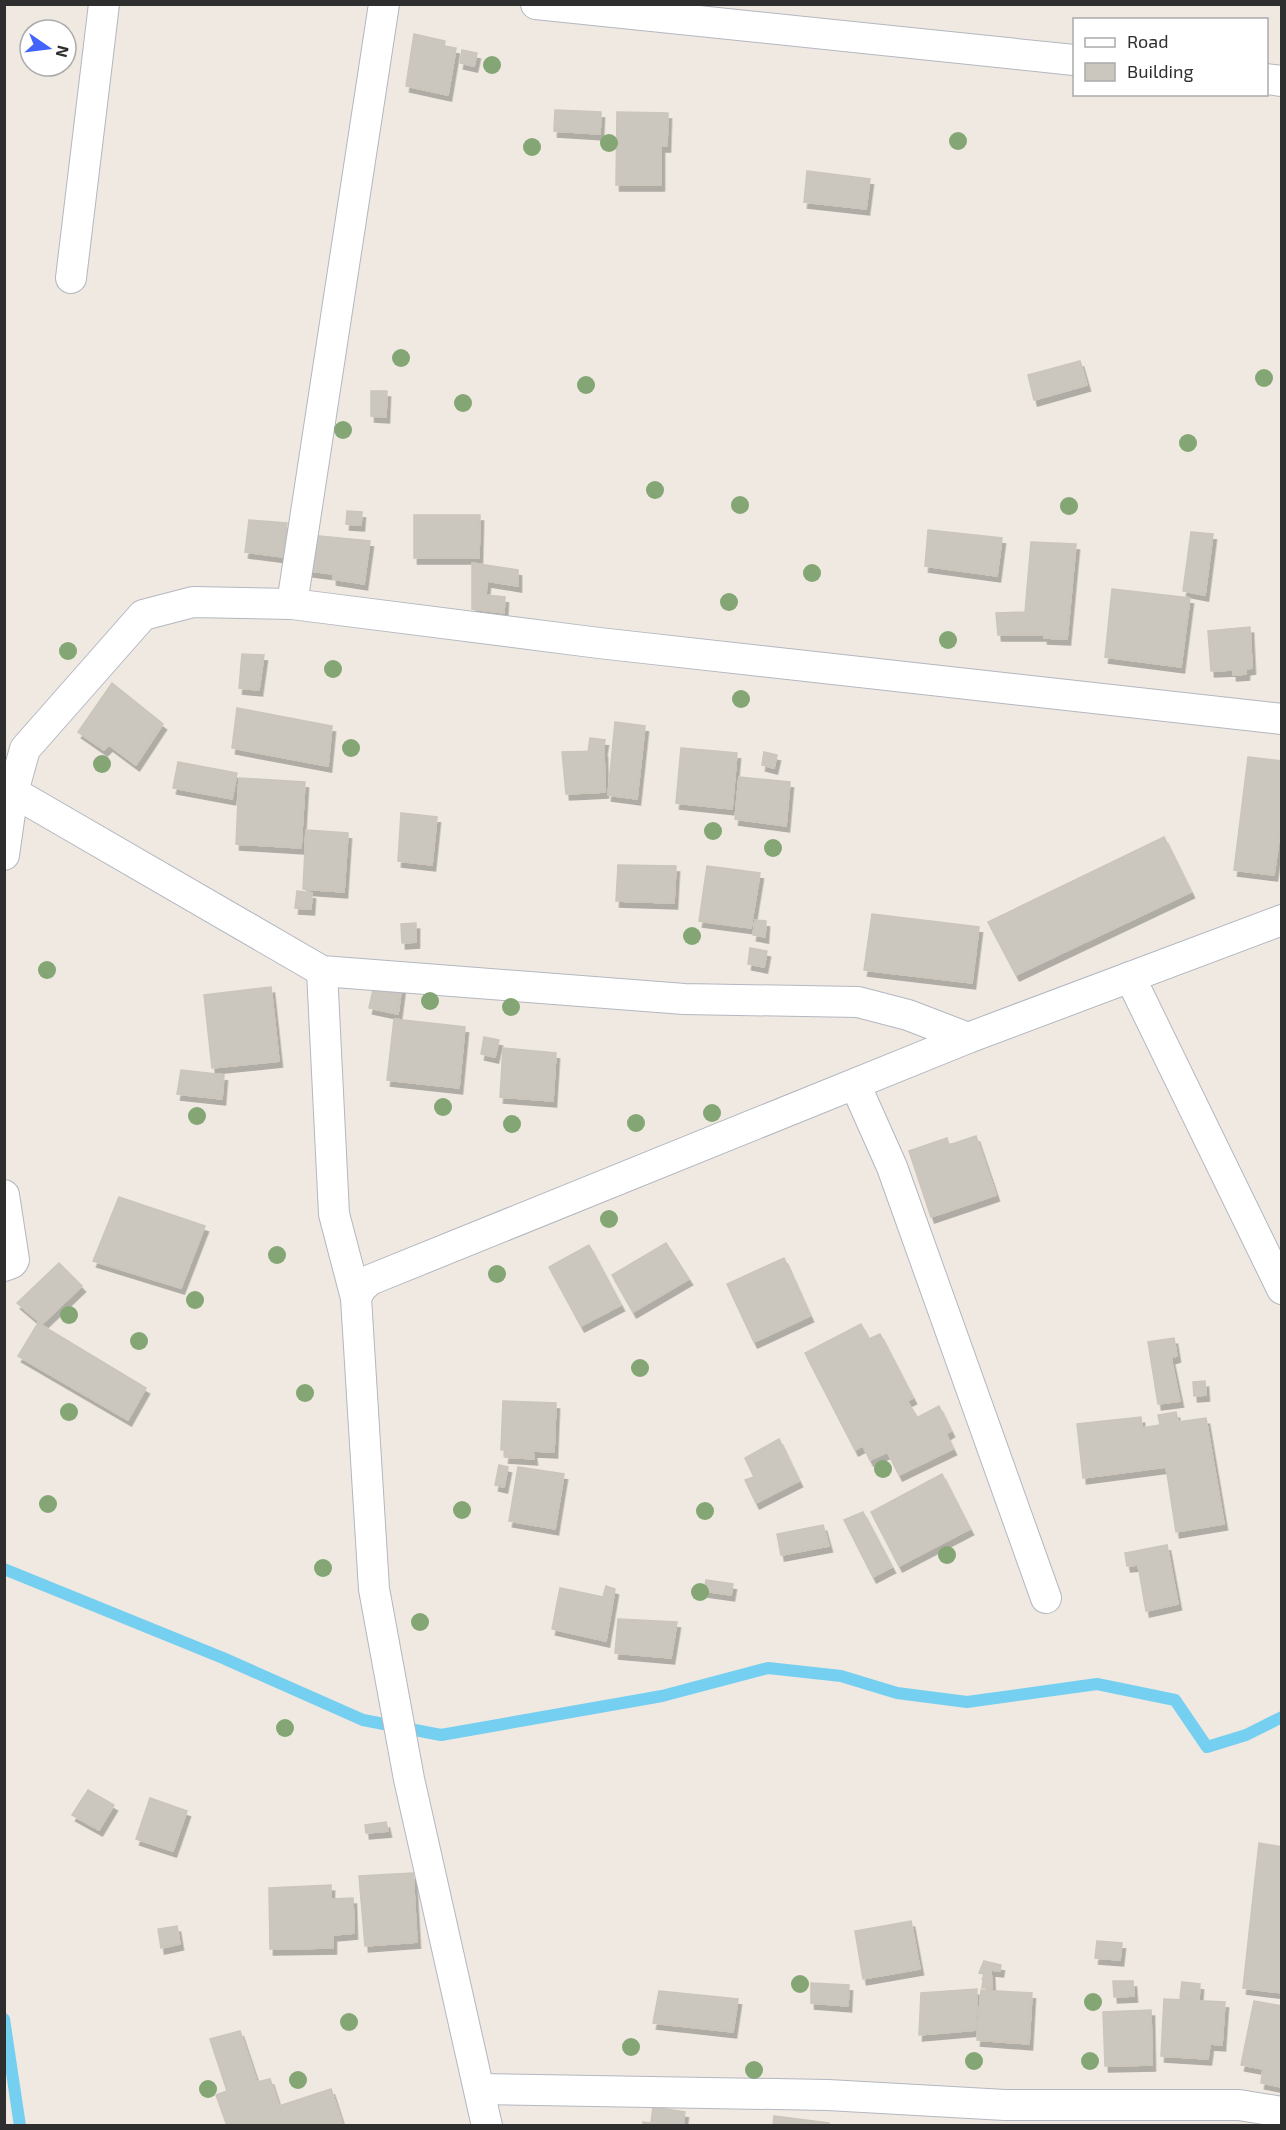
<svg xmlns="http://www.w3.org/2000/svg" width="1286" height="2130" font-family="'Exo 2',sans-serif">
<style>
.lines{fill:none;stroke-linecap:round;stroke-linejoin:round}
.stream{stroke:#75cff0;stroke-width:12}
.building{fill:#cbc7bf;stroke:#cbc5ba;stroke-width:1.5;filter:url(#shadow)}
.street-casing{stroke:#b4b7c1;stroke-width:32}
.street{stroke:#fff;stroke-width:30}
.tree{fill:#84a574}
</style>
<defs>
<filter id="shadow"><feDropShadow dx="3.5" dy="6" stdDeviation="0" flood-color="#0004"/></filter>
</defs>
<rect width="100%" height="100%" fill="#efe9e1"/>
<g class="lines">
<g class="stream">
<path d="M 4,1569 L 223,1658 L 363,1720 L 441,1735 L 662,1696 L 768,1668 L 841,1676 L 897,1693 L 967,1702 L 1097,1684 L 1175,1700 L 1207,1747 L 1246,1735 L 1282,1717"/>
<path d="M 4,2019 L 20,2126"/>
</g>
</g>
<g class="building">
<path d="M 414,34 L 445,41 L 444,46 L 456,48 L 448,95 L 406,86 Z"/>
<path d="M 462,50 L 477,53 L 474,66 L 460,63 Z"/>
<path d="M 555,110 L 601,112 L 600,134 L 554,131 Z"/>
<path d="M 617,112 L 668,113 L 667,146 L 661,146 L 661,185 L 616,185 Z"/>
<path d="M 807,171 L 870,179 L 866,209 L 804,202 Z"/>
<path d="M 1080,361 L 1087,385 L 1034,400 L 1028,375 Z"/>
<path d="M 371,391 L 387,391 L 386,417 L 371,416 Z"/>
<path d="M 347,511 L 362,512 L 361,525 L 346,524 Z"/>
<path d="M 414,515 L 480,515 L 479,558 L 414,558 Z"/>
<path d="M 249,520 L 287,523 L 283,557 L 245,552 Z"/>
<path d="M 928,530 L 1002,538 L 997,576 L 925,566 Z"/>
<path d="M 1191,532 L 1213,534 L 1205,595 L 1183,591 Z"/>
<path d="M 309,535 L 370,541 L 364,584 L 333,579 L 333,574 L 303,570 Z"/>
<path d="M 1031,542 L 1076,544 L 1067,639 L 1044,638 L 1044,635 L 998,635 L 996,613 L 1025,612 Z"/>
<path d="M 472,563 L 518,570 L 518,586 L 487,581 L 486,595 L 505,597 L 504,613 L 472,609 Z"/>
<path d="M 1112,589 L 1190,598 L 1181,667 L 1105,657 Z"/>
<path d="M 1250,627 L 1252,668 L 1246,669 L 1246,674 L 1233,675 L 1233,670 L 1211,671 L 1208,631 Z"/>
<path d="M 242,654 L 264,655 L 259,690 L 239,688 Z"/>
<path d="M 112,683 L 163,724 L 136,765 L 109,745 L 104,750 L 78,732 Z"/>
<path d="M 237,708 L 332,726 L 328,766 L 232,748 Z"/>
<path d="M 615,722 L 645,726 L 637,799 L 608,795 Z"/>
<path d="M 590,738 L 605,740 L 603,752 L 588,752 Z"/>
<path d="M 681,748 L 737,753 L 732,809 L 676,803 Z"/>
<path d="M 604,751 L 605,792 L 566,794 L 562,752 Z"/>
<path d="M 764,752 L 777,755 L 774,768 L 762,765 Z"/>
<path d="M 1248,757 L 1282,761 L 1282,818 L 1274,875 L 1234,870 Z"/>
<path d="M 178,762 L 237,773 L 232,799 L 173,788 Z"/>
<path d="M 739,777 L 790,782 L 786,826 L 735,819 Z"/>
<path d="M 239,778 L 305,782 L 301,848 L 236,844 Z"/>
<path d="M 401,813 L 437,817 L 432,865 L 398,861 Z"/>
<path d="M 306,830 L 348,833 L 344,892 L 303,889 Z"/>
<path d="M 1164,837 L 1191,892 L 1016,975 L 988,922 Z"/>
<path d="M 618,865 L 676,866 L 674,903 L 616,901 Z"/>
<path d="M 707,866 L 760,873 L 751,928 L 699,921 Z"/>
<path d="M 297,891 L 312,893 L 311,909 L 295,908 Z"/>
<path d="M 872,914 L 979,927 L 972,983 L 864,970 Z"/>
<path d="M 755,920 L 766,921 L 765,937 L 753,935 Z"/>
<path d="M 416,923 L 416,942 L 402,943 L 401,924 Z"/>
<path d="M 750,948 L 767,951 L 764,967 L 748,964 Z"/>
<path d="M 375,981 L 402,985 L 398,1014 L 369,1008 Z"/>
<path d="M 271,987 L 279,1061 L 212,1068 L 204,995 Z"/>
<path d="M 394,1019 L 465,1027 L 459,1088 L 387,1080 Z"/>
<path d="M 484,1037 L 499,1040 L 495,1057 L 481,1054 Z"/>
<path d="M 503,1048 L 556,1053 L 553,1101 L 500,1097 Z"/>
<path d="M 181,1070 L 224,1075 L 222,1099 L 177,1094 Z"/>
<path d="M 976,1136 L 996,1195 L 931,1217 L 909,1151 L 947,1138 L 949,1145 Z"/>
<path d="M 119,1197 L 205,1226 L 181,1288 L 93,1261 Z"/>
<path d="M 666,1243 L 689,1279 L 633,1312 L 612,1275 Z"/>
<path d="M 589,1245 L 621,1305 L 581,1326 L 549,1267 Z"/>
<path d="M 784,1258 L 810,1316 L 754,1342 L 727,1284 Z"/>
<path d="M 59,1263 L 82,1286 L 42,1324 L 17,1303 Z"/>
<path d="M 38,1323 L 146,1388 L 128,1420 L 18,1356 Z"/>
<path d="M 861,1324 L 869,1339 L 880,1334 L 913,1398 L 907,1401 L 917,1417 L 855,1450 L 805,1353 Z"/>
<path d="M 1174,1338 L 1177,1356 L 1171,1358 L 1180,1401 L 1158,1404 L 1148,1342 Z"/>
<path d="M 1205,1381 L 1206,1395 L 1194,1396 L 1193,1382 Z"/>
<path d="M 503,1401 L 556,1403 L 554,1452 L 533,1451 L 534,1459 L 505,1457 L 506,1450 L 501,1450 Z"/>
<path d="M 939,1406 L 951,1431 L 946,1434 L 953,1449 L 899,1475 L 880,1437 Z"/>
<path d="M 1176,1412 L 1178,1422 L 1206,1418 L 1224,1524 L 1176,1532 L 1166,1467 L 1083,1478 L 1077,1424 L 1141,1417 L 1142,1428 L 1160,1425 L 1158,1415 Z"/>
<path d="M 880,1437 L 888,1452 L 870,1460 L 863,1446 Z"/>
<path d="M 779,1439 L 799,1481 L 756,1503 L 745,1480 L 754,1477 L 745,1458 Z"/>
<path d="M 499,1465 L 508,1467 L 504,1487 L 495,1485 Z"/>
<path d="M 518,1467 L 564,1474 L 555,1529 L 509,1521 Z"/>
<path d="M 942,1474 L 970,1529 L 899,1566 L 871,1512 Z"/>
<path d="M 863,1512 L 892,1567 L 873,1577 L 844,1520 Z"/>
<path d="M 823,1525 L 829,1546 L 781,1555 L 777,1534 Z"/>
<path d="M 1167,1545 L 1178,1604 L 1146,1611 L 1138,1565 L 1127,1566 L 1125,1553 Z"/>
<path d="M 706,1580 L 733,1584 L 731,1595 L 704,1591 Z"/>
<path d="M 606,1586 L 615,1589 L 606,1641 L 552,1629 L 560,1588 L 603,1597 Z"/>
<path d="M 618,1619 L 677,1622 L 671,1658 L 615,1653 Z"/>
<path d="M 88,1790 L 114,1805 L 99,1830 L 72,1815 Z"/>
<path d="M 150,1798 L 187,1811 L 173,1851 L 136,1839 Z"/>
<path d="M 386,1822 L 388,1831 L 366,1833 L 365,1825 Z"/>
<path d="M 1259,1843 L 1282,1847 L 1282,1993 L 1243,1988 Z"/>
<path d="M 413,1873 L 417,1942 L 365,1946 L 359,1876 Z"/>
<path d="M 331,1885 L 331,1899 L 353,1898 L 354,1933 L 333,1935 L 333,1948 L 270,1949 L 269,1888 Z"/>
<path d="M 911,1921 L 920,1969 L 863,1979 L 855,1931 Z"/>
<path d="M 177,1926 L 180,1944 L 161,1948 L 158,1929 Z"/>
<path d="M 1097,1941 L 1122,1943 L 1120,1960 L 1095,1958 Z"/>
<path d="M 984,1961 L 1001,1965 L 1000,1971 L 991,1970 L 992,1988 L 982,1988 L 984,1974 L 979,1973 Z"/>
<path d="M 1113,1981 L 1133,1981 L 1134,1996 L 1114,1997 Z"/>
<path d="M 1182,1982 L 1200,1984 L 1199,2000 L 1180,1998 Z"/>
<path d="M 811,1983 L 849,1985 L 848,2006 L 811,2003 Z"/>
<path d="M 977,1989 L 976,2030 L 919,2035 L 921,1993 Z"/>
<path d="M 981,1990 L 1032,1993 L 1029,2044 L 977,2040 Z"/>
<path d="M 659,1991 L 738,1999 L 733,2032 L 653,2023 Z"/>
<path d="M 1164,1999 L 1225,2002 L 1222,2045 L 1210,2044 L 1208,2059 L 1161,2056 Z"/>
<path d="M 1254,2001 L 1282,2006 L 1282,2087 L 1261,2083 L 1263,2069 L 1241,2065 Z"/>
<path d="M 1151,2010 L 1152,2065 L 1105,2066 L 1103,2012 Z"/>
<path d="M 240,2031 L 257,2082 L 270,2079 L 279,2106 L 331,2089 L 343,2126 L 227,2126 L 216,2095 L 227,2091 L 210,2039 Z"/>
<path d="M 653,2107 L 685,2112 L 683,2126 L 643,2126 L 643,2122 L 651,2123 Z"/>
<path d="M 774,2116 L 829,2123 L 829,2126 L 773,2126 Z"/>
</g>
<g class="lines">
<defs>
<g id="street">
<path d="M 536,4 L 1074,60"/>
<path d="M 1266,79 L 1282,81"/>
<path d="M 71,278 L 104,4"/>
<path d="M 292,604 L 384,4"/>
<path d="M 13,792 L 322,971 L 684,999 L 858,1002 L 908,1015 L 968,1038"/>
<path d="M 4,855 L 13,792 L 25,749 L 143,615 L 193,602 L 292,604 L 599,643 L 1282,719"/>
<path d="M 322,971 L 334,1214 L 356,1298"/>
<path d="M 1130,977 L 1282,1289"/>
<path d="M 855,1084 L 892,1167 L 1046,1598"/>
<path d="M 4,1195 L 14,1260 L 12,1263 L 4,1266"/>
<path d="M 480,2089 L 828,2095 L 1005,2105 L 1239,2105 L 1282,2112"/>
<path d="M 487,2126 L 409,1779 L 374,1589 L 356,1298 L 361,1288 L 370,1280 L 968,1038 L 1282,920"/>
</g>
</defs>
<use href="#street" class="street-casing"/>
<use href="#street" class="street"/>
</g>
<g class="tree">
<circle cx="492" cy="65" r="9"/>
<circle cx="958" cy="141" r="9"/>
<circle cx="609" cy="143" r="9"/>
<circle cx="532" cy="147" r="9"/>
<circle cx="401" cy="358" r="9"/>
<circle cx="1264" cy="378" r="9"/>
<circle cx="586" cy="385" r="9"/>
<circle cx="463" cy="403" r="9"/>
<circle cx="343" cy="430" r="9"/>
<circle cx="1188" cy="443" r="9"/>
<circle cx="655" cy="490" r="9"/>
<circle cx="740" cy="505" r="9"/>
<circle cx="1069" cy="506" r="9"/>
<circle cx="812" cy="573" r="9"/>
<circle cx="729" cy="602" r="9"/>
<circle cx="948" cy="640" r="9"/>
<circle cx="68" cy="651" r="9"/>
<circle cx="333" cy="669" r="9"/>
<circle cx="741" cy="699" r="9"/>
<circle cx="351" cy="748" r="9"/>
<circle cx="102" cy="764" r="9"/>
<circle cx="713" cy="831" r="9"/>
<circle cx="773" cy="848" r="9"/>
<circle cx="692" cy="936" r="9"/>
<circle cx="47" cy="970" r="9"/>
<circle cx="430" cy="1001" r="9"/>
<circle cx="511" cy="1007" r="9"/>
<circle cx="443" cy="1107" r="9"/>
<circle cx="712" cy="1113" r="9"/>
<circle cx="197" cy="1116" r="9"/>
<circle cx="636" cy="1123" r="9"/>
<circle cx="512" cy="1124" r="9"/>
<circle cx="609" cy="1219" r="9"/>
<circle cx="277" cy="1255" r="9"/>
<circle cx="497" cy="1274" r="9"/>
<circle cx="195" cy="1300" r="9"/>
<circle cx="69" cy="1315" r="9"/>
<circle cx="139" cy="1341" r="9"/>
<circle cx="640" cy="1368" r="9"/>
<circle cx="305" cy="1393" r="9"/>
<circle cx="69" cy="1412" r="9"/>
<circle cx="883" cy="1469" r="9"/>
<circle cx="48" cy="1504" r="9"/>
<circle cx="462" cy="1510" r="9"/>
<circle cx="705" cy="1511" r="9"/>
<circle cx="947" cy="1555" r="9"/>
<circle cx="323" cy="1568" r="9"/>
<circle cx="700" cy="1592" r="9"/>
<circle cx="420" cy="1622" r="9"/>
<circle cx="285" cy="1728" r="9"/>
<circle cx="800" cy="1984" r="9"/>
<circle cx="1093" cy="2002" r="9"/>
<circle cx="349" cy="2022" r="9"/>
<circle cx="631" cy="2047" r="9"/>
<circle cx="974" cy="2061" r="9"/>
<circle cx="1090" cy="2061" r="9"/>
<circle cx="754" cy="2070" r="9"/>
<circle cx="298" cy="2080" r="9"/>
<circle cx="208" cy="2089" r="9"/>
</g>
<rect width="1286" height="2130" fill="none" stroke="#2e2e2e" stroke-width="12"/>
<rect x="1073" y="18" width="195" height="78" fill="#ffffff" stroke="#ababab" stroke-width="1.5"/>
<rect x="1085" y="38" width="30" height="9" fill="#ffffff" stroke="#ababab" stroke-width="1.5"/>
<text x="1127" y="48" font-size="18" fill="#2e2e2e">Road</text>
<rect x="1085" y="63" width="30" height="18" fill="#cbc7bf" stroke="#ababab" stroke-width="1.5"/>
<text x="1127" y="78" font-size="18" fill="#2e2e2e">Building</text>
<g transform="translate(48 48) rotate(104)"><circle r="28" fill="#ffffff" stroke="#ababab" stroke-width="1.5"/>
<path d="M0-4.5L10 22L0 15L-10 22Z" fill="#4264fb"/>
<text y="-9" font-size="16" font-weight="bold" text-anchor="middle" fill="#2e2e2e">N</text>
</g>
</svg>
